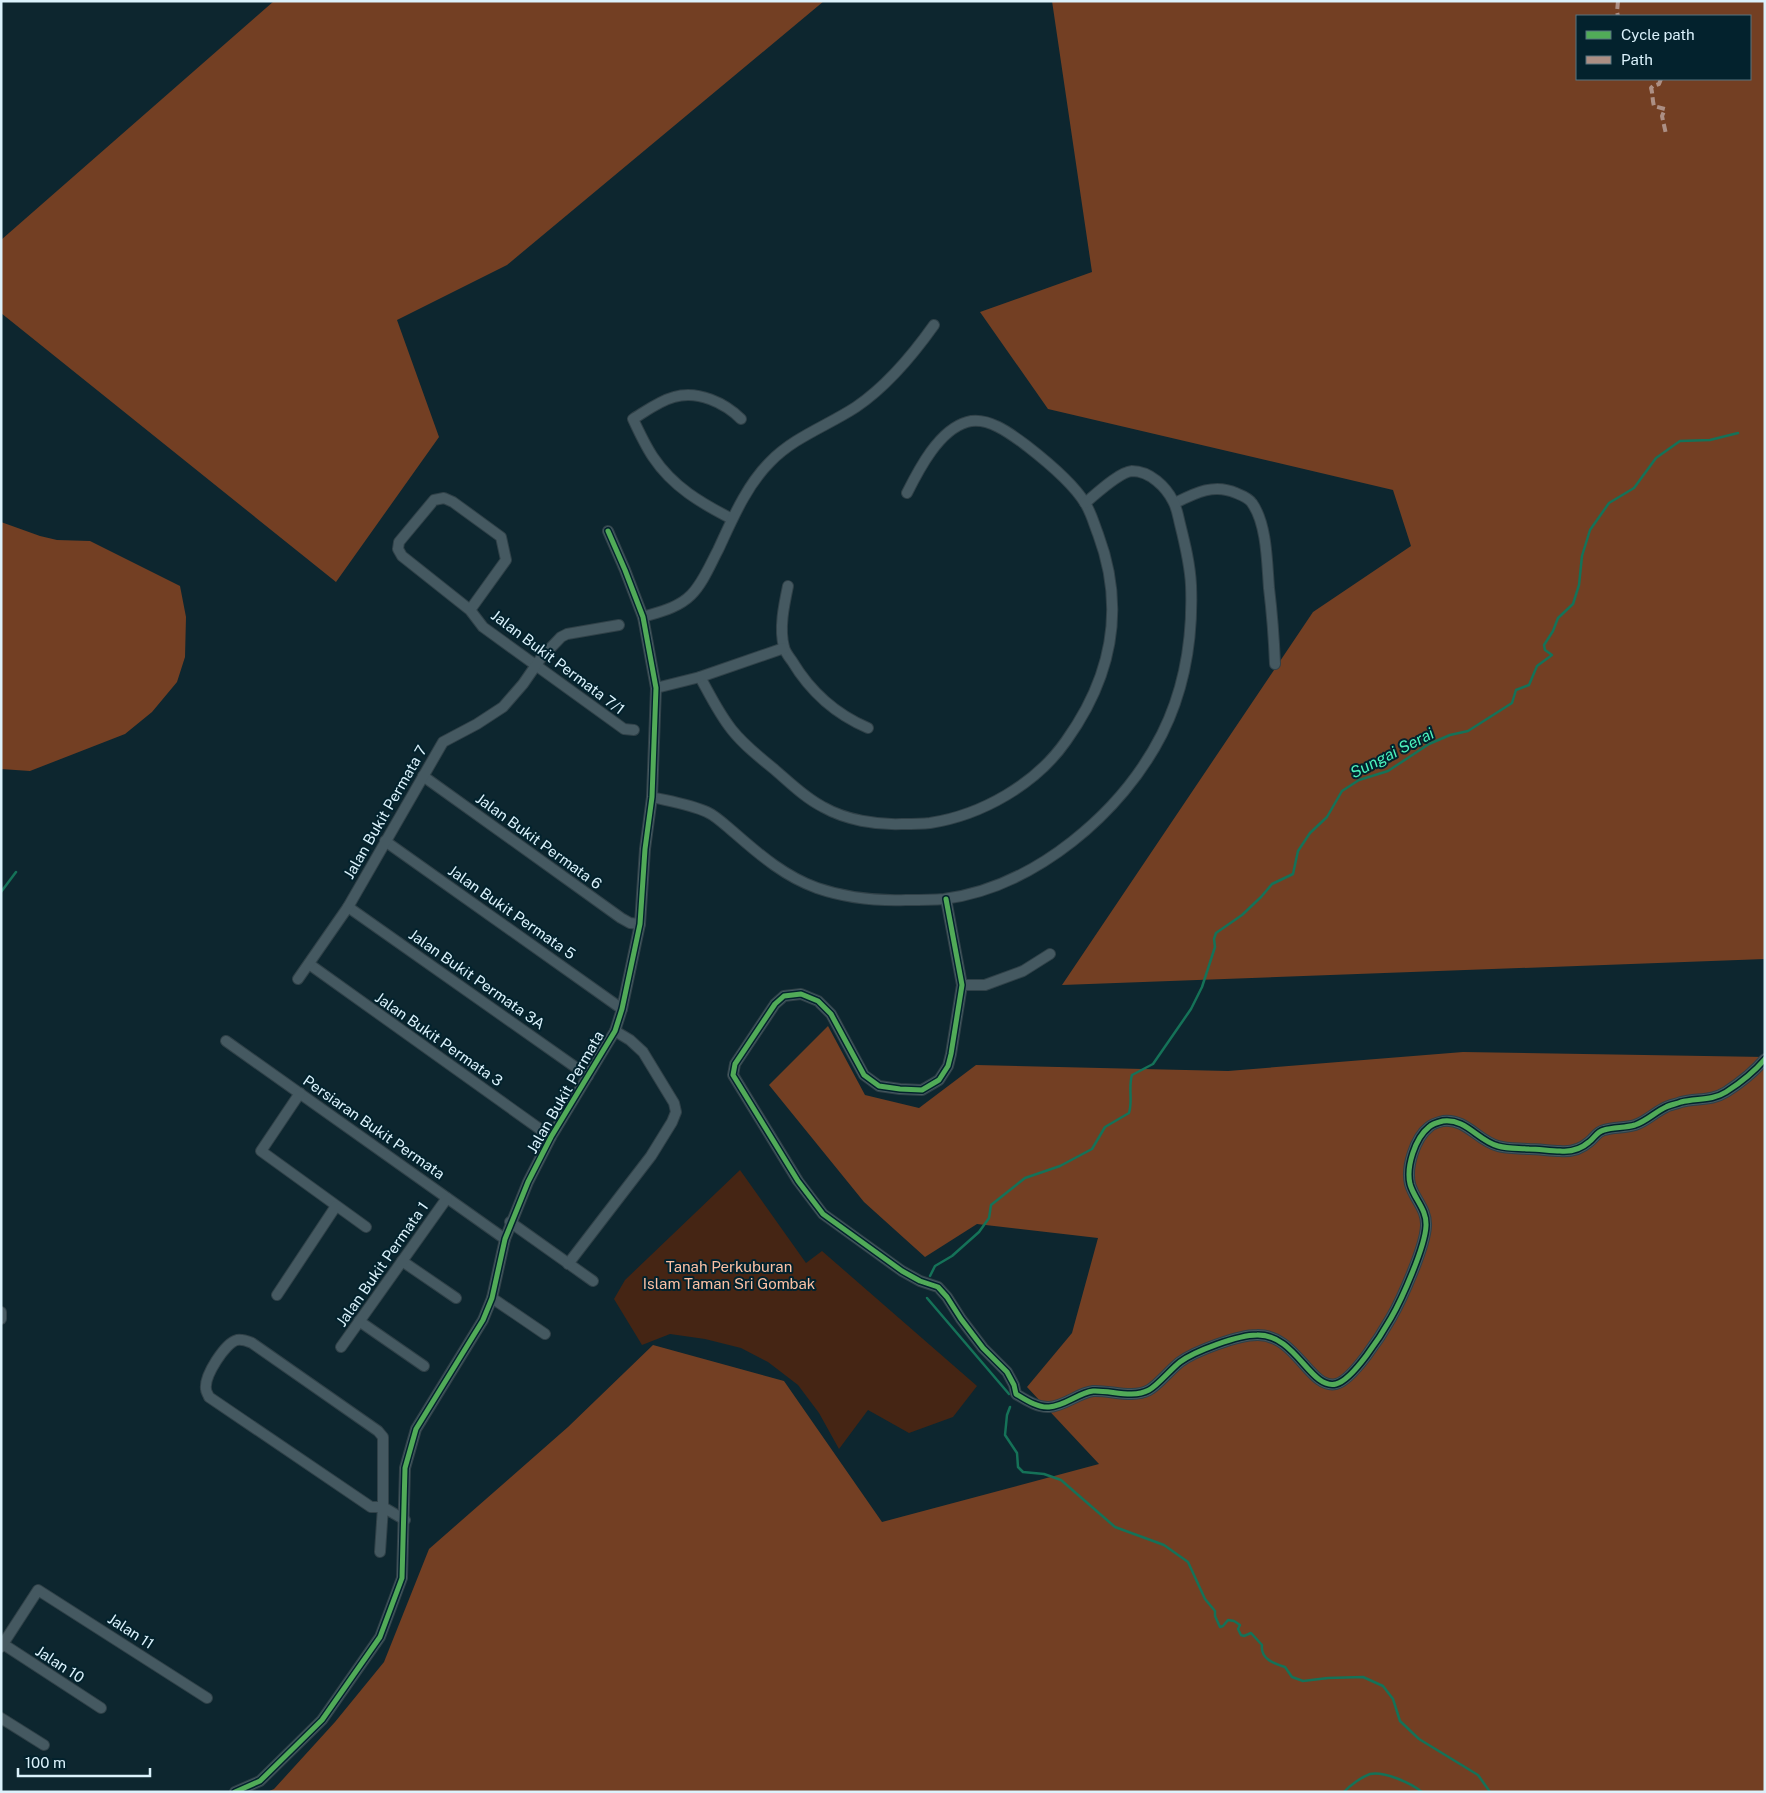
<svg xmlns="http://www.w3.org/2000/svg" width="1766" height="1793" font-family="'Public Sans',sans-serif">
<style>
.green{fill:#452514}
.forest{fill:#733f23;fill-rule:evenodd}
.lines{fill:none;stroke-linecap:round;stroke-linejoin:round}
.stream{stroke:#157258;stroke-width:2.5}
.street-casing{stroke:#304148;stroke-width:12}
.street{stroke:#455961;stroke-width:10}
.quiet{stroke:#ac8f84;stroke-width:4;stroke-dasharray:8 4;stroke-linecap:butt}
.cycleway-casing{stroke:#03222d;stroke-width:8}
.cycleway{stroke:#51ab58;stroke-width:5}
.labels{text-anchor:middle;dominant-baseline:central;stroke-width:4;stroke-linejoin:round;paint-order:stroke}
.street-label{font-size:15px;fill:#dbf2fc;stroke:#03222d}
.park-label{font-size:15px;fill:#fcc1a4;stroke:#03222d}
.water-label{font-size:16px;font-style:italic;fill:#4cf3bd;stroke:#03222d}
</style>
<rect width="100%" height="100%" fill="#0d262f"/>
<path class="green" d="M 740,1170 L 806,1263 L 822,1251 L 977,1386 L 953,1417 L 909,1433 L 868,1410 L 839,1449 L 819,1413 L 798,1385 L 768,1362 L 741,1348 L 705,1339 L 670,1334 L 642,1345 L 614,1299 L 625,1280 Z"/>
<g class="forest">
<path d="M 274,1 L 824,1 L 507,265 L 397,320 L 439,437 L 336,582 L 1,313 L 1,240 Z"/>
<path d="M 1052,1 L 1765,1 L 1765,959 L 1062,985 L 1313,612 L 1411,546 L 1393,490 L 1048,409 L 980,312 L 1092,272 ZM 1577,16 L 1750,16 L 1750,79 L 1577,79 Z"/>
<path d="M 1,522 L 40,536 L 57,540 L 90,541 L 180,586 L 186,617 L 185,657 L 177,682 L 152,712 L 125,734 L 30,771 L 1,769 Z"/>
<path d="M 828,1026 L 865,1095 L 919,1108 L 976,1065 L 1228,1071 L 1463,1052 L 1765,1057 L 1765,1792 L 267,1792 L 274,1789 L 335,1722 L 384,1662 L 429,1549 L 568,1427 L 653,1345 L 784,1381 L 882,1522 L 1099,1464 L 1027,1387 L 1072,1333 L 1098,1238 L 977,1224 L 925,1257 L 864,1202 L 769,1085 Z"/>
</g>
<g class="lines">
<g class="stream">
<path d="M 1,892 L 16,872"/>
<path d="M 930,1276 L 935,1266 L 952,1256 L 979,1232 L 989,1218 L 991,1205 L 1025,1178 L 1060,1166 L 1092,1149 L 1105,1127 L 1129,1113 C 1133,1100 1128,1088 1132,1075 L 1153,1064 L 1191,1009 L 1202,987 L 1215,947 L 1214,939 L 1216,933 L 1242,915 L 1261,897 L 1272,884 L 1293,874 L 1298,851 L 1310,833 L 1327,817 L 1342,791 L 1359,780 L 1388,771 L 1429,744 L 1450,735 L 1468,731 L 1512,703 L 1516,690 L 1529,685 L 1537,666 L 1552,655 L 1545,650 L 1544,645 L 1553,631 L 1558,618 L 1573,604 L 1579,585 L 1582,556 L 1590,530 L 1609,503 L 1634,488 L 1656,458 L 1680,441 L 1710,440 L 1738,433"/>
<path d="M 927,1298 L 1009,1394"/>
<path d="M 1010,1407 L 1007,1415 L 1005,1435 L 1017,1453 L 1018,1467 L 1023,1472 L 1044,1474 L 1061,1480 L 1115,1527 L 1164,1545 L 1188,1562 L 1205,1599 L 1215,1611 L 1215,1616 L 1220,1627 L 1223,1626 L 1228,1620 L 1234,1621 L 1240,1625 L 1238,1629 L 1241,1635 L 1244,1636 L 1251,1633 L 1262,1645 C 1260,1659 1275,1664 1285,1667 L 1292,1677 L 1303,1681 L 1328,1678 L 1363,1677 L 1383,1686 L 1393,1699 L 1400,1721 L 1419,1739 L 1478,1775 L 1490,1792"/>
<path d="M 1344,1792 C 1350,1785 1362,1777 1370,1774 C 1384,1771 1411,1783 1422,1792"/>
</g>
<defs>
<g id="street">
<path d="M 1175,503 C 1195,493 1214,483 1236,493 C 1241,495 1249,498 1252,503 C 1267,524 1267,563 1269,588 C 1272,613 1274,639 1275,664"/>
<path d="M 732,519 C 701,503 673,487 653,457 C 645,445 639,432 633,419 C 646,411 659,401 674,397 C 698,390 725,403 741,419"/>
<path d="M 788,586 C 784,605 779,628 784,647 C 785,652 789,657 792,661 C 810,691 835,714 868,728"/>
<path d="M 470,610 L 506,560 L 501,537 L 453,502 L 444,498 L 434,500 L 399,542 L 398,549 L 402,556 L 470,610 L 483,627 L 624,729 L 634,730"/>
<path d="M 643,617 C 659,612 678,608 691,595 C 703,583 710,565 718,550 C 732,520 746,486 770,462 C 794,437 827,426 856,407 C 887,386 912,356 934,325"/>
<path d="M 700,677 C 710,695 719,714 732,730 C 744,745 759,757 774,769 C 789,782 805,798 823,807 C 846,820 876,825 902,824 C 911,824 921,824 930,823 C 982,815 1036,784 1066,741 C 1112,677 1126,609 1098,534 C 1094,524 1091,512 1085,503 C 1073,483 1045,460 1027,446 C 1011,434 988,416 967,422 C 939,430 919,469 907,493"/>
<path d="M 656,688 L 700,677 L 784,648"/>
<path d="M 423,776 L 621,918 L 630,923 L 640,924"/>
<path d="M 652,797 C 669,801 690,804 707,812 C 718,817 728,828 737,835 C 761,856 786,877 817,888 C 846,898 876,901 906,900 C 919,900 932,900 944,899 C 1035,887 1122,813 1162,734 C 1185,688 1193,636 1191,585 C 1190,564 1185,544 1180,524 C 1178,516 1177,508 1173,501 C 1166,487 1150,471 1132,471 C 1119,472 1096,494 1085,503"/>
<path d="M 385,841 L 622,1009"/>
<path d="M 946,899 L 962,985 L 951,1054 L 948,1066 L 939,1080 L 922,1090 L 900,1089 L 879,1086 L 864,1075 L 831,1014 L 818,1001 L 801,994 L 784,996 L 775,1004 L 735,1064 L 733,1075 L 798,1181 L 823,1214 L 902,1271 L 920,1281 L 938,1287 L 947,1297 L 961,1319 L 983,1348 L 1007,1372 L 1014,1385 L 1016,1394 C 1026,1400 1038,1408 1049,1407 C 1065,1406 1078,1393 1093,1391 C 1111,1390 1132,1399 1149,1390 C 1157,1386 1171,1369 1180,1362 C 1195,1351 1238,1335 1257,1335 C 1296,1334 1310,1390 1336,1384 C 1353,1380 1382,1334 1391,1318 C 1402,1299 1425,1247 1426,1226 C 1427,1209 1414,1199 1410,1184 C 1406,1167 1415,1138 1429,1127 C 1432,1124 1439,1122 1443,1121 C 1466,1118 1478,1141 1498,1146 C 1508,1149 1519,1148 1529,1149 C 1539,1149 1550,1151 1560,1151 C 1570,1152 1581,1149 1589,1142 C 1595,1138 1596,1132 1604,1130 C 1614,1127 1625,1128 1635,1125 C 1647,1121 1655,1112 1666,1107 C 1670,1105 1676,1104 1681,1102 C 1696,1098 1712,1101 1726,1092 C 1740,1083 1754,1072 1765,1059"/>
<path d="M 348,907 L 588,1076"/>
<path d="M 309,964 L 551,1137"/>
<path d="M 298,979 L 348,907 L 443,742 L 477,724 L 503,707 L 523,684 L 541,658 L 561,637 L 567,634 L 619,625"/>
<path d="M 962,985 L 985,985 L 1023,971 L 1050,954"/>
<path d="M 226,1041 L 505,1239"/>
<path d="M 300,1093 L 261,1151 L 366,1227"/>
<path d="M 510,1222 L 593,1281"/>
<path d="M 402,1261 L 456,1298"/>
<path d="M 568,1264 L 651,1156 L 672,1122 L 676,1112 L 674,1103 L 643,1052 L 630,1040 L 615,1031"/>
<path d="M 277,1295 L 336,1206"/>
<path d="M 492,1298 L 545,1334"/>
<path d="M 1,1312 L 1,1319"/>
<path d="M 359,1321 L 424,1366"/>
<path d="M 341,1347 L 447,1198"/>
<path d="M 380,1552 L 383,1507 L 383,1437 L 378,1431 L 252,1343 C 247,1341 243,1339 237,1340 C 225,1343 204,1376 206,1389 C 206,1392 208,1394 209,1397 L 371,1507 L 383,1507 L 405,1520"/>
<path d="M 3,1644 L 101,1708"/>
<path d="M 1,1647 L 38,1590 L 207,1698"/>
<path d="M 1,1718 L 44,1745"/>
<path d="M 235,1792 L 260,1781 L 322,1720 L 380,1637 L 402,1578 L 405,1468 L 416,1429 L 483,1320 L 492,1298 L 505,1239 L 528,1182 L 551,1137 L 615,1031 L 622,1009 L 640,924 L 645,849 L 652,797 L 656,688 L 643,617 L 625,570 L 608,531"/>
</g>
</defs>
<use href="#street" class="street-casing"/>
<use href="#street" class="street"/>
<g class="quiet">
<path d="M 1618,1 L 1617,12 L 1618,16"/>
<path d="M 1661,79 L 1659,84 L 1653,86 L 1651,88 C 1653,94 1652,99 1654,106 L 1665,109 L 1662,116 L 1666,134"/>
</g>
<defs>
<g id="cycleway">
<path d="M 946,899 L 962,985 L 951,1054 L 948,1066 L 939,1080 L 922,1090 L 900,1089 L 879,1086 L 864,1075 L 831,1014 L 818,1001 L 801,994 L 784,996 L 775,1004 L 735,1064 L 733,1075 L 798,1181 L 823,1214 L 902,1271 L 920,1281 L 938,1287 L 947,1297 L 961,1319 L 983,1348 L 1007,1372 L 1014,1385 L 1016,1394 C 1026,1400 1038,1408 1049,1407 C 1065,1406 1078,1393 1093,1391 C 1111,1390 1132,1399 1149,1390 C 1157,1386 1171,1369 1180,1362 C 1195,1351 1238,1335 1257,1335 C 1296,1334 1310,1390 1336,1384 C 1353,1380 1382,1334 1391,1318 C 1402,1299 1425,1247 1426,1226 C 1427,1209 1414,1199 1410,1184 C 1406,1167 1415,1138 1429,1127 C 1432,1124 1439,1122 1443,1121 C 1466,1118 1478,1141 1498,1146 C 1508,1149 1519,1148 1529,1149 C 1539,1149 1550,1151 1560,1151 C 1570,1152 1581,1149 1589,1142 C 1595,1138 1596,1132 1604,1130 C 1614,1127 1625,1128 1635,1125 C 1647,1121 1655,1112 1666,1107 C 1670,1105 1676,1104 1681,1102 C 1696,1098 1712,1101 1726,1092 C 1740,1083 1754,1072 1765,1059"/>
<path d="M 235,1792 L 260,1781 L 322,1720 L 380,1637 L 402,1578 L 405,1468 L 416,1429 L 483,1320 L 492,1298 L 505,1239 L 528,1182 L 551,1137 L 615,1031 L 622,1009 L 640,924 L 645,849 L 652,797 L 656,688 L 643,617 L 625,570 L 608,531"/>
</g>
</defs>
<use href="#cycleway" class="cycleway-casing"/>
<use href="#cycleway" class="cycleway"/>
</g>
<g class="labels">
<g class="street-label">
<text transform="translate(558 662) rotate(37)">Jalan Bukit Permata 7/1</text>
<text transform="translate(385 812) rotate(-60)">Jalan Bukit Permata 7</text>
<text transform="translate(539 841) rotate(36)">Jalan Bukit Permata 6</text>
<text transform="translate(512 912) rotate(35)">Jalan Bukit Permata 5</text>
<text transform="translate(477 979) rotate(35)">Jalan Bukit Permata 3A</text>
<text transform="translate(439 1039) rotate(35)">Jalan Bukit Permata 3</text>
<text transform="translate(565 1092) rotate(-60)">Jalan Bukit Permata</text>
<text transform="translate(374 1127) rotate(35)">Persiaran Bukit Permata</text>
<text transform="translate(382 1264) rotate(-55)">Jalan Bukit Permata 1</text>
<text transform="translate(131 1631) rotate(33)">Jalan 11</text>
<text transform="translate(60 1664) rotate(33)">Jalan 10</text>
</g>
<g class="park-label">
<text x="729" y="1266">Tanah Perkuburan<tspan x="729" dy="17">Islam Taman Sri Gombak</tspan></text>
</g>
<g class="water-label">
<text transform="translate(1392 753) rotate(-27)">Sungai Serai</text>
</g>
</g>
<rect width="1766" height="1793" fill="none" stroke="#dbf2fc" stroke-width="5"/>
<rect x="1576" y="15" width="175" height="65" fill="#03222d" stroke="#597580"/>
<rect x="1586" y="31" width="25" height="8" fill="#51ab58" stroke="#597580"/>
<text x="1621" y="40" font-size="15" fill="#dbf2fc">Cycle path</text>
<rect x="1586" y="56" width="25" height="8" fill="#ac8f84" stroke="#597580"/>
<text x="1621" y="65" font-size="15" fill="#dbf2fc">Path</text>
<path d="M18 1768v8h132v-8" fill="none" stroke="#dbf2fc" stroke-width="2.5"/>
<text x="25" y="1768" font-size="15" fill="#dbf2fc" stroke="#03222d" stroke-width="4" paint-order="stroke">100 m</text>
</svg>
